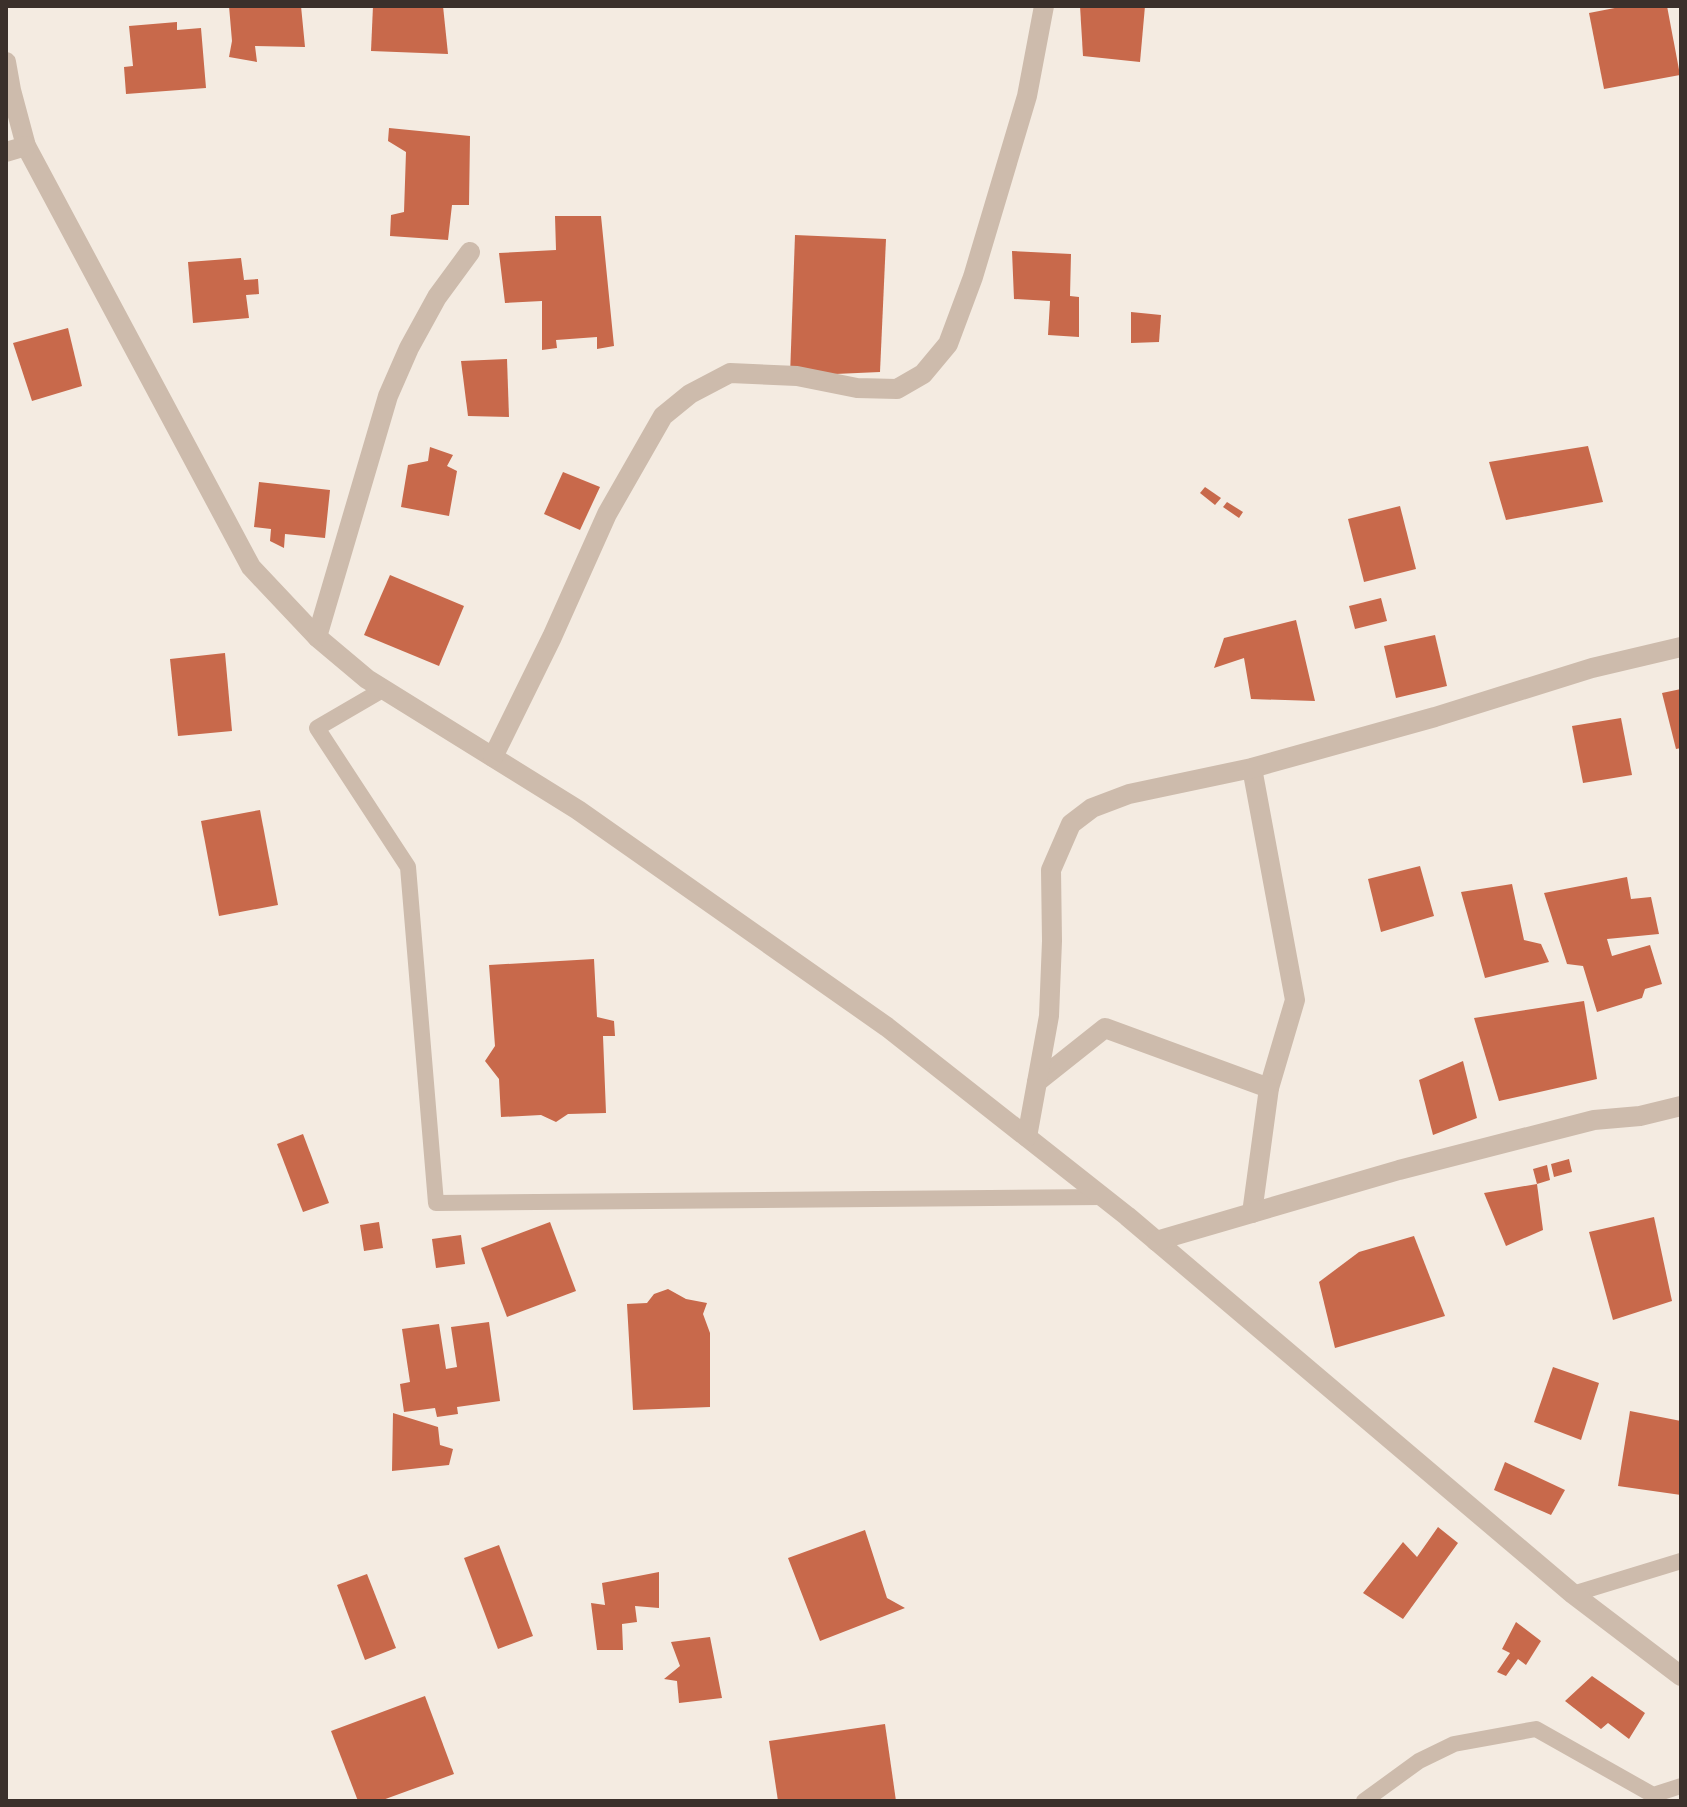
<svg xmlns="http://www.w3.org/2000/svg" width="1687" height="1807" font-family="Manrope,sans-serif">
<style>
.building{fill:#c8694b}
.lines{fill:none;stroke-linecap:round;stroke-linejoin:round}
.service{stroke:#cdbbac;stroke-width:16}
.minor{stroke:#cdbbac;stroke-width:20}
</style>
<rect width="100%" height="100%" fill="#f4ebe1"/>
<g class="building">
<path d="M 229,6 L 301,6 L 305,47 L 255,46 L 257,62 L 229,57 L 232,41 Z"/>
<path d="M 373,6 L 443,6 L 448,54 L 371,51 Z"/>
<path d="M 1080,6 L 1145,6 L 1140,62 L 1083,56 Z"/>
<path d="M 1625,6 L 1667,6 L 1680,75 L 1604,89 L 1589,13 Z"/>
<path d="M 177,22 L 177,30 L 201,28 L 206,88 L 126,94 L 124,67 L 133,66 L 129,26 Z"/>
<path d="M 389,128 L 470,136 L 469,205 L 452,205 L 448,240 L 390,236 L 391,215 L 404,212 L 406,152 L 388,141 Z"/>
<path d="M 555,216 L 601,216 L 614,346 L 597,349 L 597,337 L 556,340 L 557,348 L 542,350 L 542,301 L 505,303 L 499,253 L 556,250 Z"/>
<path d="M 795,235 L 886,239 L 880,372 L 790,376 Z"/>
<path d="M 1012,251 L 1071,254 L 1070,296 L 1079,297 L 1079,337 L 1048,335 L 1050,301 L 1014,299 Z"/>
<path d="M 241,258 L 244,280 L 258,279 L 259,294 L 246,295 L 249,318 L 193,323 L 188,262 Z"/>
<path d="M 1131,312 L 1161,315 L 1159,342 L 1131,343 Z"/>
<path d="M 68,328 L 82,386 L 32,401 L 13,343 Z"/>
<path d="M 507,359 L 509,417 L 468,416 L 461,361 Z"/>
<path d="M 1588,446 L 1603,502 L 1506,520 L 1489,462 Z"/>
<path d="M 430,447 L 453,455 L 447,466 L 457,471 L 449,516 L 401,507 L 408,465 L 428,461 Z"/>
<path d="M 563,472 L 600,487 L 580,530 L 544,514 Z"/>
<path d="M 259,482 L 330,490 L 325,538 L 285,534 L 284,548 L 270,541 L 271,529 L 254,527 Z"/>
<path d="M 1205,487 L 1221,498 L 1215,505 L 1200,493 Z"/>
<path d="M 1227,502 L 1243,512 L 1239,518 L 1223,507 Z"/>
<path d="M 1400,506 L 1416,569 L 1364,582 L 1348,519 Z"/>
<path d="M 390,575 L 464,606 L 439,666 L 364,635 Z"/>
<path d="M 1381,598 L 1387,621 L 1355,629 L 1349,606 Z"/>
<path d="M 1296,620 L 1315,701 L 1251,699 L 1244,658 L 1214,668 L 1224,638 Z"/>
<path d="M 1435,635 L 1447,686 L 1396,698 L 1384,646 Z"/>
<path d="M 225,653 L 232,731 L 178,736 L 170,659 Z"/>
<path d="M 1681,689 L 1681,748 L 1676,749 L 1662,693 Z"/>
<path d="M 1621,718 L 1632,775 L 1583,783 L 1572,726 Z"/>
<path d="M 260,810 L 278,905 L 219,916 L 201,821 Z"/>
<path d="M 1420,866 L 1434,916 L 1381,932 L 1368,879 Z"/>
<path d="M 1627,877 L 1631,899 L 1651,897 L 1659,934 L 1607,939 L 1612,956 L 1650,945 L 1662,984 L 1645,989 L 1642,998 L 1597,1012 L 1583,966 L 1567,964 L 1544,893 Z"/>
<path d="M 1512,884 L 1524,940 L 1541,944 L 1549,962 L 1485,978 L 1461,892 Z"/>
<path d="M 594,959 L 597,1017 L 614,1021 L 615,1036 L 603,1036 L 606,1113 L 568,1114 L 556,1122 L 541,1115 L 501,1117 L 499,1079 L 485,1061 L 495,1046 L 489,965 Z"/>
<path d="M 1584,1001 L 1597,1079 L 1499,1101 L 1474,1018 Z"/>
<path d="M 1463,1061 L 1477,1118 L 1433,1135 L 1419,1080 Z"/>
<path d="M 303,1134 L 329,1203 L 303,1212 L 277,1144 Z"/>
<path d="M 1569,1159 L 1572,1172 L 1554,1177 L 1551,1164 Z"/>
<path d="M 1547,1165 L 1550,1180 L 1537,1184 L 1533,1169 Z"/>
<path d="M 1537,1184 L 1543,1230 L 1506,1246 L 1484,1193 Z"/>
<path d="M 1654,1217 L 1672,1301 L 1613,1320 L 1589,1232 Z"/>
<path d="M 379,1222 L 383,1248 L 364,1251 L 360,1225 Z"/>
<path d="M 550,1222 L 576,1291 L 507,1317 L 481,1248 Z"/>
<path d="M 461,1235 L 465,1264 L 436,1268 L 432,1239 Z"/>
<path d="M 1414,1236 L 1445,1316 L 1335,1348 L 1319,1282 L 1359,1252 Z"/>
<path d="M 668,1289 L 686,1299 L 707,1303 L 703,1314 L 710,1333 L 710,1407 L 633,1410 L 627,1304 L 647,1303 L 654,1294 Z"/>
<path d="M 489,1322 L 500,1401 L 457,1407 L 458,1414 L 437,1417 L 435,1408 L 404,1412 L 400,1384 L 410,1382 L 402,1329 L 439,1324 L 446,1369 L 457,1367 L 451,1327 Z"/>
<path d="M 1553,1367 L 1599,1383 L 1581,1440 L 1534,1422 Z"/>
<path d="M 1630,1411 L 1681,1421 L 1681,1495 L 1618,1486 Z"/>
<path d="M 393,1413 L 438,1427 L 440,1445 L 453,1449 L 449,1465 L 392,1471 Z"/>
<path d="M 1505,1462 L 1565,1490 L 1551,1515 L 1494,1490 Z"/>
<path d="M 1438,1527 L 1458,1543 L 1403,1619 L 1363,1593 L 1403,1542 L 1417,1557 Z"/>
<path d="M 865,1530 L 887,1598 L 905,1608 L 820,1641 L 788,1558 Z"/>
<path d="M 499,1545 L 533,1636 L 498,1649 L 464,1558 Z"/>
<path d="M 659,1572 L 659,1608 L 635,1606 L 637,1622 L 622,1624 L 623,1650 L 597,1650 L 591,1603 L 605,1605 L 602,1583 Z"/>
<path d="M 367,1574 L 396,1648 L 365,1660 L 337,1585 Z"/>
<path d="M 1516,1622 L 1541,1641 L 1526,1665 L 1518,1659 L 1506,1676 L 1497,1672 L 1510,1653 L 1502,1649 Z"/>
<path d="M 710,1637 L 722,1698 L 679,1703 L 677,1681 L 664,1679 L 680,1666 L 671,1642 Z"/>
<path d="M 1592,1676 L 1645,1713 L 1629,1739 L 1608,1723 L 1601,1729 L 1565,1701 Z"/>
<path d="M 425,1696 L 454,1774 L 380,1801 L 358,1801 L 331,1731 Z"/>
<path d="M 885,1724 L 896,1801 L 778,1801 L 769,1741 Z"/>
</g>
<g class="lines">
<g class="service">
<path d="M 384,689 L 317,728 L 408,867 L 436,1203 L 1102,1197"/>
<path d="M 1573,1594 L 1681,1561"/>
<path d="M 1364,1801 L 1419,1761 L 1454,1744 L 1536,1729 L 1653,1795 L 1681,1786"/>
</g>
<g class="minor">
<path d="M 6,62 L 11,90 L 26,146 L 251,567 L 317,637 L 367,679 L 578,810 L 887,1027 L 1127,1216 L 1573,1594 L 1681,1676"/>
<path d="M 6,152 L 26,146"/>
<path d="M 317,637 L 388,396 L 409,348 L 437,297 L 470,252"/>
<path d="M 493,757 L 552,637 L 607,514 L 663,416 L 690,394 L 730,373 L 797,376 L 857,388 L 897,389 L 923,374 L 948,344 L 973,277 L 1027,96 L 1044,6"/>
<path d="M 1252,768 L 1295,1000 L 1269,1088"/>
<path d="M 1037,1082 L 1105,1028 L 1269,1088 L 1252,1213"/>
<path d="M 1027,1137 L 1049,1016 L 1052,941 L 1051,870 L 1071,824 L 1092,808 L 1129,794 L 1252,768 L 1435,717 L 1592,668 L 1681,647"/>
<path d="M 1156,1241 L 1399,1170 L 1594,1120 L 1640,1116 L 1681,1106"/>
</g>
</g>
<rect width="1687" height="1807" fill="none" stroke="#3b302b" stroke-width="16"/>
</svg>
